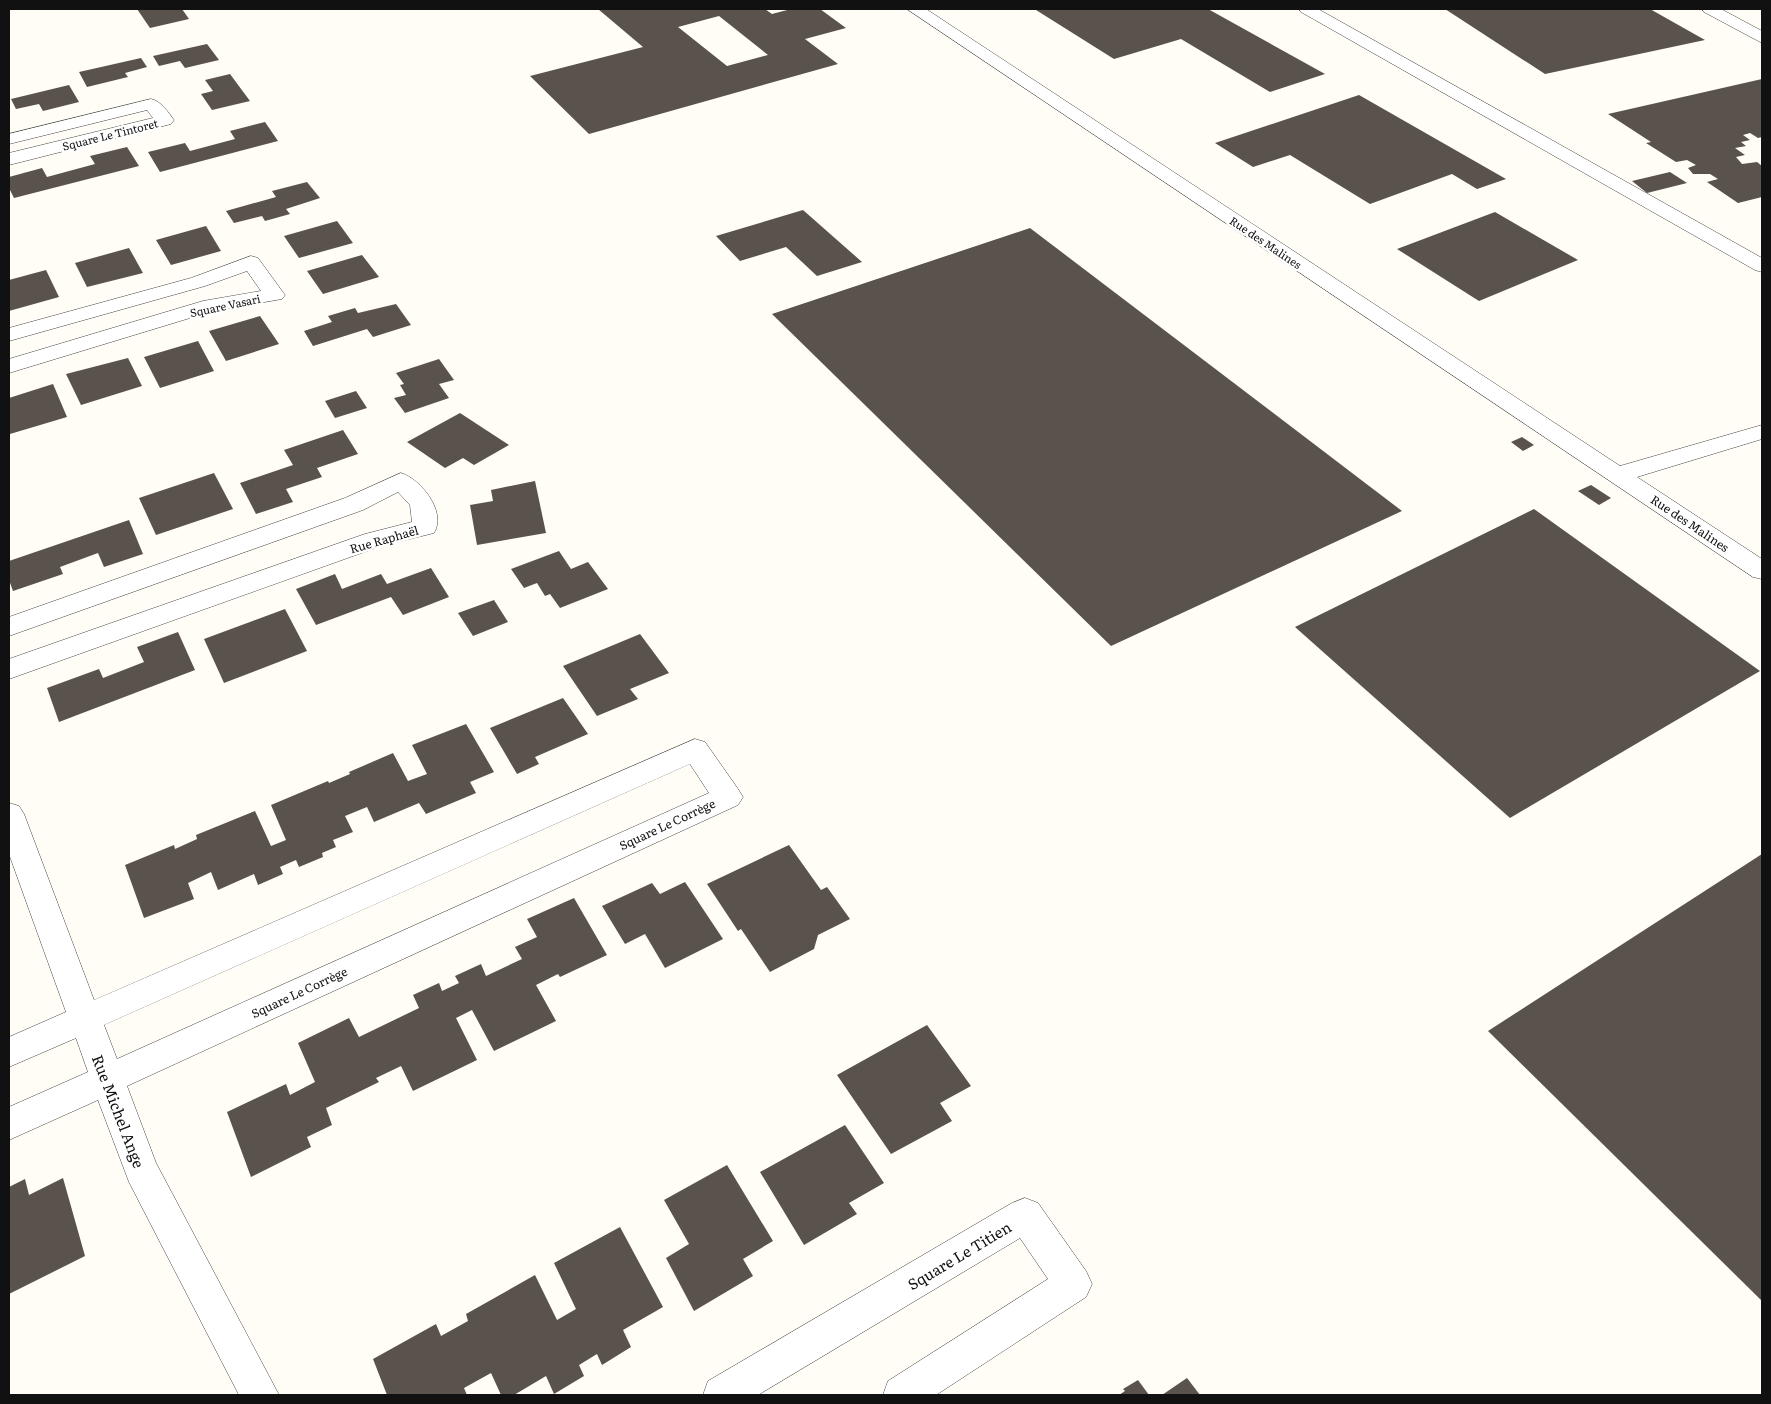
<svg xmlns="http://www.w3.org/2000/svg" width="1771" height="1404" font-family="Literata,serif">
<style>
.building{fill:#5a524d;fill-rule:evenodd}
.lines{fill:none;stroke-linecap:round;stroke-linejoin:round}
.minor-casing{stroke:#444;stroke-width:1}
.minor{fill:#fff;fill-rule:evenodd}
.labels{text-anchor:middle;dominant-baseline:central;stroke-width:5;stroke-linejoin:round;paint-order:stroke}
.far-street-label{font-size:11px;fill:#111;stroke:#fff}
.street-label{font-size:12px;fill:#111;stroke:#fff}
.near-street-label{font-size:15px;fill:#111;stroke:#fff}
</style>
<rect width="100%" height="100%" fill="#fffdf5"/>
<g class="building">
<path d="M 137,9 L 182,9 L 189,19 L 150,28 Z"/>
<path d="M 598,9 L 765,9 L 772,14 L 791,9 L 820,9 L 846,28 L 805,39 L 838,64 L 589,134 L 530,76 L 643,47 ZM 719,16 L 768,55 L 727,66 L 678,27 Z"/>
<path d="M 1042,9 L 1208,9 L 1325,74 L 1270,92 L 1181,39 L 1114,59 L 1036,10 Z"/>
<path d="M 1445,9 L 1650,9 L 1705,40 L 1545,74 Z"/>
<path d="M 207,44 L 219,60 L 185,68 L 180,61 L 159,66 L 153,56 Z"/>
<path d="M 141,58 L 147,67 L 125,73 L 128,77 L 87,87 L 79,72 Z"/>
<path d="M 230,74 L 250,101 L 212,110 L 201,94 L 213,91 L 205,80 Z"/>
<path d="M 1762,79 L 1762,137 L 1758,138 L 1750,133 L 1743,135 L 1750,140 L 1741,142 L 1746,146 L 1735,148 L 1745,155 L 1736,157 L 1742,164 L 1757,162 L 1762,166 L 1762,197 L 1738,203 L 1707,182 L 1718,179 L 1710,174 L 1693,174 L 1688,168 L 1696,165 L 1687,160 L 1676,162 L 1646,143 L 1651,142 L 1608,114 Z"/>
<path d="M 69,85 L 79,102 L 43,111 L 39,104 L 16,109 L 11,99 Z"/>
<path d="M 1359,95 L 1506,179 L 1477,189 L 1452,174 L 1370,204 L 1290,155 L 1253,167 L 1215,143 Z"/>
<path d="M 265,122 L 278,141 L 160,172 L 148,152 L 185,143 L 190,151 L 235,139 L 230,131 Z"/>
<path d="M 127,147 L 139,166 L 14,198 L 9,188 L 9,177 L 42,168 L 47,177 L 95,164 L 90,156 Z"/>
<path d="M 1670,172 L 1687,183 L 1647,193 L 1632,181 Z"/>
<path d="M 307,182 L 320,198 L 286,209 L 290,214 L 265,221 L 262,216 L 234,223 L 226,211 L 276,197 L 272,191 Z"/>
<path d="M 803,210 L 862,262 L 817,276 L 786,247 L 740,261 L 716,236 Z"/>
<path d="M 1495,212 L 1578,260 L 1479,301 L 1397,249 Z"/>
<path d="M 337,221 L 353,243 L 299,258 L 284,236 Z"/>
<path d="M 206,226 L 221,251 L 171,265 L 156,240 Z"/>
<path d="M 1030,228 L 1402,511 L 1111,646 L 772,314 Z"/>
<path d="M 129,248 L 143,273 L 87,287 L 75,263 Z"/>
<path d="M 362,255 L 379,277 L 323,294 L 307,271 Z"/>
<path d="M 46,270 L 59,297 L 9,311 L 9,280 Z"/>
<path d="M 396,304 L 411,325 L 373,337 L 367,329 L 313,346 L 304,331 L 332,322 L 328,316 L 355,308 L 358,313 Z"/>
<path d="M 260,316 L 279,344 L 226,361 L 209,331 Z"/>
<path d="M 198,341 L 214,371 L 160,388 L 144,357 Z"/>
<path d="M 128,358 L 142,386 L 81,405 L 66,374 Z"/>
<path d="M 439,359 L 454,380 L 439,384 L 449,398 L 405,413 L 394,398 L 406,395 L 400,385 L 404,384 L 396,373 Z"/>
<path d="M 53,384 L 67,417 L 10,434 L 9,398 Z"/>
<path d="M 356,391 L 367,408 L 335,418 L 325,401 Z"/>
<path d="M 460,413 L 509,445 L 474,465 L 463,458 L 445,468 L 407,442 Z"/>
<path d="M 343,430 L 358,454 L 317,468 L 322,477 L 286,489 L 293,502 L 256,514 L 240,483 L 293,465 L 284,450 Z"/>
<path d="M 1522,437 L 1534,445 L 1523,451 L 1511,442 Z"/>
<path d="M 214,473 L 233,509 L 156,535 L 139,498 Z"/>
<path d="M 535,481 L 546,533 L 477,545 L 470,505 L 493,501 L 491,490 Z"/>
<path d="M 1591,485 L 1611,498 L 1599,505 L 1578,491 Z"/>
<path d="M 1534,509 L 1760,671 L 1510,818 L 1295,627 Z"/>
<path d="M 129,520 L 143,554 L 104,567 L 98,553 L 60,567 L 63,574 L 13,591 L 9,580 L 9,561 Z"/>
<path d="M 559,551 L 571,569 L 588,562 L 608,589 L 560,608 L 550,594 L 545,596 L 537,583 L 524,588 L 511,569 Z"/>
<path d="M 431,568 L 449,597 L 403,615 L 391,597 L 316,625 L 296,589 L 335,574 L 342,589 L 381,574 L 387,584 Z"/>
<path d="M 494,600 L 508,622 L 473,636 L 458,613 Z"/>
<path d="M 285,609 L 307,651 L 224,683 L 204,639 Z"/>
<path d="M 178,632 L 195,670 L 59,722 L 47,688 L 99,669 L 103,678 L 144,662 L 137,647 Z"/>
<path d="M 640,634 L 669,673 L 630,689 L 638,699 L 597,716 L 563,666 Z"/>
<path d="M 563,698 L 588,734 L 535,757 L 539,764 L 517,774 L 490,728 Z"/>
<path d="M 466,724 L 494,772 L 470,782 L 476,793 L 426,814 L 419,803 L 374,822 L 367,807 L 345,816 L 353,832 L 333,840 L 336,847 L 322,853 L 323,857 L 299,867 L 296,860 L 280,867 L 283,874 L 258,885 L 254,874 L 218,890 L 211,872 L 188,883 L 194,899 L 144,918 L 125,865 L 174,845 L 175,849 L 197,839 L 196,835 L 255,811 L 271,846 L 286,840 L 271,805 L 328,781 L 329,783 L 350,774 L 349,772 L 393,753 L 408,781 L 427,774 L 412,745 Z"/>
<path d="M 789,845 L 821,890 L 827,887 L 850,919 L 818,935 L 814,949 L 770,972 L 741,929 L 738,931 L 707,884 Z"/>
<path d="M 1762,854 L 1762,1301 L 1488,1031 Z"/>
<path d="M 685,882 L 723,939 L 665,968 L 645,934 L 625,944 L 602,906 L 652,883 L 660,894 Z"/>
<path d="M 574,898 L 607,955 L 560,977 L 558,974 L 536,985 L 556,1021 L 494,1051 L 472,1010 L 456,1018 L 477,1060 L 413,1091 L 401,1066 L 376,1078 L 379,1082 L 326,1108 L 332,1125 L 307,1137 L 311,1147 L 251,1177 L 227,1112 L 286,1084 L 290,1095 L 315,1082 L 298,1043 L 349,1018 L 359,1037 L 419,1008 L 413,995 L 439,983 L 442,991 L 459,983 L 455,976 L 481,964 L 486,976 L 522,959 L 515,947 L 537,937 L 527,919 Z"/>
<path d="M 927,1025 L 971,1086 L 940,1103 L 952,1121 L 891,1154 L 837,1075 Z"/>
<path d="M 845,1125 L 884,1183 L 849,1203 L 857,1214 L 804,1245 L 760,1172 Z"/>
<path d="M 727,1165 L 773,1241 L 743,1259 L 753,1276 L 694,1311 L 666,1258 L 689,1244 L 664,1200 Z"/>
<path d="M 63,1178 L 85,1256 L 9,1294 L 9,1187 L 25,1179 L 29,1195 Z"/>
<path d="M 620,1227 L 663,1307 L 623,1330 L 631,1347 L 602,1365 L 597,1354 L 579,1365 L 584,1376 L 554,1394 L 546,1376 L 514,1395 L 501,1395 L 491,1373 L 464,1388 L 467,1395 L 387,1395 L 373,1359 L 436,1324 L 441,1336 L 468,1321 L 466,1314 L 535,1275 L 557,1320 L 576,1309 L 554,1263 Z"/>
<path d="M 1187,1378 L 1200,1395 L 1162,1395 Z"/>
<path d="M 1138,1380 L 1149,1395 L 1119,1395 L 1125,1391 L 1123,1389 Z"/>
</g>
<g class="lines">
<defs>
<g id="minor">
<path d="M 907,9 L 926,9 L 1620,466 L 1762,425 L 1762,439 L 1637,477 L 1762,559 L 1762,579 L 1753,577 Z"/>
<path d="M 1299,9 L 1318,9 L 1762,258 L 1762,272 L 1755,270 L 1301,12 Z"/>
<path d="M 1702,9 L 1721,9 L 1762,31 L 1762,43 L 1704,12 Z"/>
<path d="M 151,99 C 161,101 168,112 174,120 L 171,124 L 9,165 L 9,153 L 153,118 L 147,110 L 9,144 L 9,134 Z"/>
<path d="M 251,256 L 258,258 L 282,291 L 285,295 L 282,299 L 213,311 L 9,373 L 9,359 L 203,301 L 261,291 L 247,271 L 205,286 L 9,341 L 9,328 L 191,278 Z"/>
<path d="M 401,473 C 421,479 447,512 434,533 L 381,546 L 9,679 L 9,659 L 365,534 L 412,522 L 410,505 L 398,492 L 363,510 L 9,636 L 9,617 L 345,498 Z"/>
<path d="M 695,739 L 705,742 L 738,789 L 743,797 L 738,805 L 127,1086 L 156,1163 L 279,1395 L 239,1395 L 129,1182 L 98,1100 L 9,1140 L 9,1107 L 88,1072 L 76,1038 L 9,1067 L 9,1037 L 66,1012 L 9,854 L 9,803 L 19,806 L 24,814 L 94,1000 ZM 690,764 L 709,793 L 117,1059 L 104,1025 Z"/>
<path d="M 1025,1198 L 1038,1203 L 1086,1271 L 1092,1284 L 1086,1297 L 936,1395 L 883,1395 L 888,1381 L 1048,1279 L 1020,1238 L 758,1395 L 703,1395 L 708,1381 L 1012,1203 Z"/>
</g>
</defs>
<use href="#minor" class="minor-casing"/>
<use href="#minor" class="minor"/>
</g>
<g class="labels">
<g class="far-street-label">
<text transform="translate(110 134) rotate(-14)">Square Le Tintoret</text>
<text transform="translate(1266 242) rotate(34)">Rue des Malines</text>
<text transform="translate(225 305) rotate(-12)">Square Vasari</text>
</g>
<g class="street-label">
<text transform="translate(1690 523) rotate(34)">Rue des Malines</text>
<text transform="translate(384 539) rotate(-16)">Rue Raphaël</text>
<text transform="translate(667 824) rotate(-25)">Square Le Corrège</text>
<text transform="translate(299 992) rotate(-25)">Square Le Corrège</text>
</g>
<g class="near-street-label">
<text transform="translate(119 1111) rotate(69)">Rue Michel Ange</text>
<text transform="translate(959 1255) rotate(-31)">Square Le Titien</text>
</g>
</g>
<rect width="1771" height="1404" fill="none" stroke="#111111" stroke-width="20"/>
</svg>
